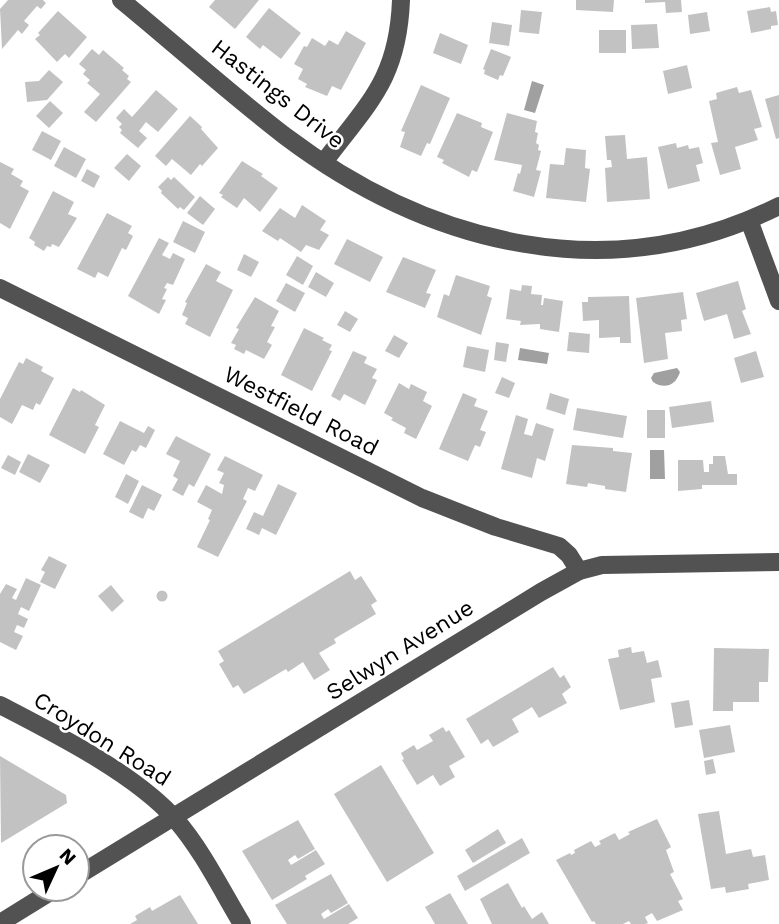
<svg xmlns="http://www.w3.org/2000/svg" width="779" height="924" font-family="'Work Sans',sans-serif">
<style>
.water{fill:#a0a0a0}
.building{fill:#c2c2c2}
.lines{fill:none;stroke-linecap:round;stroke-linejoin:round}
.minor{stroke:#525252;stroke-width:18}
.labels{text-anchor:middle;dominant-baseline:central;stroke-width:5;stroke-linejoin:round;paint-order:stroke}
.street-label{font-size:23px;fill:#000;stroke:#fff}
</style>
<rect width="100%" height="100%" fill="#fff"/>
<g class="water">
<path d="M 532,81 L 544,85 L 535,113 L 524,110 Z"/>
<path d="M 520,348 L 549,353 L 547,364 L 518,360 Z"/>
<path d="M 677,368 L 680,372 C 676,385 665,390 653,382 L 651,378 L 654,373 Z"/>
<path d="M 650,450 L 664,450 L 665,479 L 650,479 Z"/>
</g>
<g class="building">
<path d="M 8,0 L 43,0 L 46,3 L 41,9 L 37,6 L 24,21 L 29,25 L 22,34 L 18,30 L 2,49 L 0,9 Z"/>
<path d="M 215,0 L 259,0 L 235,29 L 209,7 Z"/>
<path d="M 576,0 L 614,0 L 613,12 L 576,10 Z"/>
<path d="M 645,0 L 681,0 L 682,12 L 666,13 L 665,2 L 645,3 Z"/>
<path d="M 770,7 L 771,12 L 776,11 L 778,25 L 771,26 L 771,29 L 751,33 L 747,11 Z"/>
<path d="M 269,8 L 301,33 L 281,59 L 263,45 L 260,49 L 246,37 Z"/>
<path d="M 521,10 L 542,12 L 539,34 L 519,32 Z"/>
<path d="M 58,11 L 87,37 L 69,58 L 65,54 L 57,62 L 35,39 L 40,35 L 38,33 Z"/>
<path d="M 707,12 L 710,31 L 690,34 L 688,15 Z"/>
<path d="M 492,22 L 512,25 L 509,46 L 489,43 Z"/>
<path d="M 657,24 L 659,48 L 632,49 L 631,25 Z"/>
<rect x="599" y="30" width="27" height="23"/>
<path d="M 346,31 L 366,43 L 341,90 L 332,86 L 327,96 L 305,87 L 307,84 L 298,79 L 303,69 L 294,64 L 304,46 L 307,47 L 312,38 L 325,46 L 329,40 L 338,45 Z"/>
<path d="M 440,33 L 468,45 L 461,64 L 433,53 Z"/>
<path d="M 92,49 L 99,55 L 103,50 L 124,68 L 122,70 L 129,76 L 127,79 L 131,82 L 96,122 L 84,112 L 100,94 L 87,83 L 90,80 L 83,74 L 86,70 L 79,64 Z"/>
<path d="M 491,49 L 511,57 L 503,76 L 500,75 L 498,80 L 484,74 L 485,70 L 483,69 Z"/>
<path d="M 687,65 L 692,88 L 668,94 L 663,71 Z"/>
<path d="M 49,70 L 63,82 L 47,100 L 27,102 L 25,82 L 39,81 Z"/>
<path d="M 421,85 L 450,98 L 430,144 L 427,143 L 421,156 L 400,147 L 405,132 L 401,131 Z"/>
<path d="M 737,87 L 739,93 L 751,90 L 762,127 L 754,129 L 758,140 L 735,147 L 741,169 L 720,175 L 711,143 L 718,142 L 709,101 L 717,99 L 716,93 Z"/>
<path d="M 156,90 L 178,109 L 158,132 L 146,122 L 139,131 L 147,138 L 138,148 L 120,133 L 122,130 L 119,127 L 122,124 L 116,118 L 124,109 L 132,117 Z"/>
<path d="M 779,95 L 779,138 L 776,139 L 765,99 Z"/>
<path d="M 50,101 L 63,113 L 49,128 L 36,116 Z"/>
<path d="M 457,113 L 482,123 L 481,127 L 493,132 L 477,172 L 472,170 L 469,177 L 442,163 L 444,160 L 437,157 Z"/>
<path d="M 507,113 L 537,121 L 535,132 L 538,133 L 536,143 L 539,145 L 538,150 L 541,151 L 536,170 L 541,171 L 534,197 L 513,191 L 518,173 L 520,174 L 522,165 L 494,160 Z"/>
<path d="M 190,116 L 202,127 L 201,129 L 218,148 L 202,166 L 200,164 L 191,175 L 172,159 L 166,166 L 155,156 Z"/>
<path d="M 42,131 L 61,141 L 51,160 L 32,150 Z"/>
<path d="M 625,135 L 627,159 L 647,157 L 650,199 L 607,202 L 605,168 L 612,167 L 611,160 L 607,160 L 605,136 Z"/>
<path d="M 676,143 L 677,148 L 688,145 L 689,149 L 699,147 L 703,163 L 696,165 L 700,181 L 668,189 L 658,147 Z"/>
<path d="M 64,147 L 86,159 L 76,178 L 54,166 Z"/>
<path d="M 566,148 L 586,150 L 585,168 L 590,169 L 586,202 L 546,198 L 550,164 L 564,165 Z"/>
<path d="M 127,154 L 141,166 L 129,181 L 114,168 Z"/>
<path d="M 242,161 L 263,174 L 261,176 L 278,188 L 260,212 L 244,198 L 237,208 L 221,197 L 223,195 L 219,193 Z"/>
<path d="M 0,162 L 14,169 L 11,174 L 23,181 L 20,186 L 29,191 L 10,229 L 0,223 Z"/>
<path d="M 87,169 L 100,176 L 94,188 L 81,181 Z"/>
<path d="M 168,177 L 171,180 L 174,177 L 195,197 L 184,210 L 180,207 L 178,209 L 161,193 L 162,191 L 158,187 Z"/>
<path d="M 53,191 L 74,202 L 68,214 L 77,218 L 59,247 L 52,244 L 51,247 L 47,246 L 44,251 L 34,245 L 35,242 L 29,238 Z"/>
<path d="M 200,196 L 215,209 L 203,225 L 187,213 Z"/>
<path d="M 302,205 L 326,221 L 320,230 L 329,235 L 319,250 L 306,245 L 301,252 L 280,238 L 278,241 L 262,231 L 280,208 L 295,218 Z"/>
<path d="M 107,213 L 132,226 L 128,233 L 133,236 L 126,250 L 122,248 L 108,277 L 98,272 L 95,278 L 77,269 Z"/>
<path d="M 183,221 L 205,232 L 195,253 L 173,242 Z"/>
<path d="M 159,238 L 169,243 L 162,255 L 170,259 L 173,253 L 185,259 L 173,285 L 167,283 L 164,288 L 167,289 L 162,299 L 166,300 L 159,314 L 128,296 Z"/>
<path d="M 347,239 L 383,257 L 370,282 L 334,264 Z"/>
<path d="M 244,254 L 259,262 L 251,277 L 237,270 Z"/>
<path d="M 297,256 L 313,266 L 303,285 L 286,275 Z"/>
<path d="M 403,257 L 436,270 L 426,293 L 431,294 L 425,308 L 386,292 Z"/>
<path d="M 206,264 L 221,272 L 216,281 L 233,290 L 210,337 L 185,324 L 188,318 L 182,315 L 187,303 L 185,302 Z"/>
<path d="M 316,272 L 334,283 L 326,297 L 308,287 Z"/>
<path d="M 456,275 L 490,286 L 487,296 L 492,298 L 481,335 L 437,317 L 444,294 L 449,296 Z"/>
<path d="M 738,281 L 746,309 L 742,311 L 751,334 L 734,339 L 727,314 L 704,321 L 696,293 Z"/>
<path d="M 286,283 L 305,293 L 295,312 L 276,301 Z"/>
<path d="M 522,285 L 532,286 L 531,294 L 542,295 L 541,305 L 543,305 L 544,298 L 563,301 L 559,332 L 540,329 L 540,324 L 520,325 L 521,321 L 506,319 L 510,289 L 521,291 Z"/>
<path d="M 683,292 L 687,319 L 681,320 L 682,331 L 665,333 L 668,359 L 644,363 L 636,298 Z"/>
<path d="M 629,296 L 631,343 L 620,343 L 620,337 L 599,338 L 599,320 L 583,321 L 582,302 L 588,302 L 588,297 Z"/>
<path d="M 255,297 L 279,311 L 271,326 L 275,327 L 267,342 L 272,345 L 264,359 L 246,350 L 244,354 L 234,349 L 236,345 L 231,343 L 239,329 L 236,328 Z"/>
<path d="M 345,311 L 358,319 L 350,332 L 337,325 Z"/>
<path d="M 304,328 L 324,338 L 322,340 L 332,345 L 329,350 L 332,351 L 312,391 L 281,375 Z"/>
<path d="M 569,332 L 590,334 L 589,353 L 567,351 Z"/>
<path d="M 394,335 L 408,343 L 399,358 L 385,351 Z"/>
<path d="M 496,342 L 509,344 L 506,362 L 494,360 Z"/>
<path d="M 467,346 L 489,350 L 485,372 L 463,367 Z"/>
<path d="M 353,351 L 367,357 L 364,363 L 377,369 L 372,378 L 377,380 L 365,405 L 344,394 L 340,401 L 331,396 Z"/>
<path d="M 756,351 L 764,377 L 741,383 L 734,358 Z"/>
<path d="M 26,358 L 43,367 L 41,371 L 54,378 L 40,405 L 36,403 L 33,410 L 22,405 L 12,424 L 0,417 L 0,399 L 19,362 L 23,364 Z"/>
<path d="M 502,377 L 515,383 L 509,398 L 495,393 Z"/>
<path d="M 399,383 L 409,389 L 411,384 L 427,392 L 423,401 L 432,406 L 416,439 L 404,433 L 406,428 L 391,420 L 393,418 L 384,413 Z"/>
<path d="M 73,388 L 80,392 L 81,390 L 105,405 L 95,425 L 99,427 L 85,454 L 49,435 Z"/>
<path d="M 463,393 L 477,399 L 474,406 L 488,411 L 480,430 L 486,432 L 480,447 L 475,445 L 468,461 L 439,449 Z"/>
<path d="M 550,393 L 569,399 L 565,415 L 546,409 Z"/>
<path d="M 711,401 L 714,422 L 672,428 L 669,407 Z"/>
<path d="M 577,408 L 627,416 L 623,438 L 573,430 Z"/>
<rect x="647" y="410" width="18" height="28"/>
<path d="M 516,415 L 528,419 L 524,434 L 532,436 L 536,423 L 554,429 L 545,461 L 537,458 L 532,478 L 501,469 Z"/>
<path d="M 120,421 L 144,433 L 148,426 L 155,430 L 146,448 L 140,445 L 136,452 L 132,450 L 124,465 L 103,454 Z"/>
<path d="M 176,436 L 211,454 L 194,487 L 189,484 L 183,496 L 172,490 L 178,479 L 173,476 L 180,461 L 166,454 Z"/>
<path d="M 572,445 L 613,448 L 613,451 L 632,453 L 626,492 L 605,489 L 605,486 L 588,483 L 587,487 L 566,484 Z"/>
<path d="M 28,454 L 50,465 L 40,483 L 19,472 Z"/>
<path d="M 8,455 L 21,462 L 15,475 L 1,468 Z"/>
<path d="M 225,456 L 263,475 L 255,491 L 248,488 L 243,499 L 247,501 L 218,557 L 197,547 L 210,520 L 208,519 L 212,510 L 197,502 L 206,485 L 222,494 L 224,485 L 219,483 L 224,473 L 217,470 Z"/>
<path d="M 713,456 L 725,456 L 728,474 L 737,474 L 737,485 L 702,485 L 702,489 L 678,491 L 678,460 L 703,460 L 704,472 L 709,472 L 709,464 L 713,464 Z"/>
<path d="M 126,474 L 139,481 L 128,504 L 115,497 Z"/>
<path d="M 278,484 L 297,493 L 276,535 L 262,528 L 259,535 L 246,529 L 254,512 L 263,516 Z"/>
<path d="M 142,485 L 162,495 L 154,511 L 148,508 L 143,519 L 129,512 Z"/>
<path d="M 49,556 L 67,565 L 55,589 L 40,582 L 45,572 L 41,570 Z"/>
<path d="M 350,571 L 355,580 L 361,576 L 377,601 L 371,605 L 376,614 L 334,639 L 336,643 L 319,653 L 330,670 L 314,680 L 303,662 L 288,672 L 286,669 L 244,694 L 238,685 L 233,688 L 219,664 L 224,661 L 218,651 Z"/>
<path d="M 26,578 L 41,585 L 29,611 L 21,607 L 18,614 L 28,619 L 24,628 L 17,625 L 14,632 L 23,636 L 16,650 L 0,642 L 0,594 L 6,584 L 17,589 L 12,598 L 16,600 Z"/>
<path d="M 111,585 L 124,601 L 112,612 L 98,596 Z"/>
<circle cx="162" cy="596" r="5.5"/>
<path d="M 631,647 L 632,653 L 644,651 L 647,663 L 658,660 L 662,677 L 651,679 L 655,702 L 620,710 L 608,659 L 619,657 L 618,650 Z"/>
<path d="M 714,648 L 769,649 L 768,682 L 759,682 L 759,702 L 733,702 L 733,711 L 713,711 Z"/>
<path d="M 553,667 L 560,678 L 564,675 L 571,687 L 562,694 L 567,703 L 539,718 L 532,707 L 512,719 L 519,732 L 493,747 L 488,739 L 481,744 L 466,719 Z"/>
<path d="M 689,700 L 693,725 L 675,728 L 671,703 Z"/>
<path d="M 730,725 L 735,752 L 704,758 L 699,730 Z"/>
<path d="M 443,727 L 446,732 L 449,730 L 465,757 L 449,766 L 455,777 L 440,786 L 433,775 L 417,785 L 402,760 L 404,759 L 401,753 L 414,745 L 417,750 L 433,741 L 429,735 Z"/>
<path d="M 0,756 L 66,795 L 67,803 L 1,843 Z"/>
<path d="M 713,759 L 716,773 L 706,775 L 704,761 Z"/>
<path d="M 381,765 L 434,853 L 387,882 L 334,794 Z"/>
<path d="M 719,811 L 726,854 L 751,849 L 753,857 L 765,855 L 769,880 L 748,884 L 749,889 L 726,893 L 725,887 L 711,889 L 698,814 Z"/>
<path d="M 657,819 L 671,847 L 666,850 L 674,872 L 670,874 L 683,899 L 678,901 L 683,910 L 657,921 L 652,913 L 645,917 L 648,923 L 645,924 L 631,924 L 629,921 L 623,924 L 596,924 L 594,921 L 592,922 L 556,860 L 570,853 L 571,855 L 575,853 L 574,850 L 591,841 L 595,847 L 601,844 L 599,841 L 615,833 L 619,840 L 630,834 L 628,832 Z"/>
<path d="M 298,820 L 315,849 L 298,859 L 295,855 L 288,860 L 291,865 L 316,850 L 325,864 L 305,876 L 307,879 L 272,900 L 242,851 Z"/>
<path d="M 498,829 L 506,843 L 473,863 L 465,850 Z"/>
<path d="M 522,838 L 530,853 L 465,891 L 457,876 Z"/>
<path d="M 331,874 L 348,903 L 331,913 L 328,909 L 321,914 L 324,919 L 349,904 L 358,918 L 348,924 L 287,924 L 275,905 Z"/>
<path d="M 508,883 L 522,908 L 524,906 L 532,919 L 542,912 L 549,924 L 492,924 L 480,899 Z"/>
<path d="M 450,893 L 468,924 L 435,924 L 425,907 Z"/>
<path d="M 180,895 L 198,924 L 130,924 L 137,920 L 135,916 L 150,907 L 152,911 Z"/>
</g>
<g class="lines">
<g class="minor">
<path d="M 121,0 C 176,45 229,93 285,136 C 431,246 610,290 779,206"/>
<path d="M 324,162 C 369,102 398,79 401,0"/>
<path d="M 749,220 L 779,301"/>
<path d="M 0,288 L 422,498 L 496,527 L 559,546 L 569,555 L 579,571"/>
<path d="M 0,705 C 54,733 136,774 176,820 C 202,850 221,889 242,924"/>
<path d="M 77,876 L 541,592 L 579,571 L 602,565 L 779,562"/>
<path d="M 0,923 L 55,889"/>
</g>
</g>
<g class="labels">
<g class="street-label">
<text transform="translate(278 94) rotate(38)">Hastings Drive</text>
<text transform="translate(301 411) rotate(27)">Westfield Road</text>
<text transform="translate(400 650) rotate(-32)">Selwyn Avenue</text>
<text transform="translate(102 739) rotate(32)">Croydon Road</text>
</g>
</g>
<g transform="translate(56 868) rotate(46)"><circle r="33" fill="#ffffff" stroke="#999999" stroke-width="2"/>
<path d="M0-5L12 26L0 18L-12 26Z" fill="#000000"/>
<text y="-10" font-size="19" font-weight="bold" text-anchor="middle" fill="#000000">N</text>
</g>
</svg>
